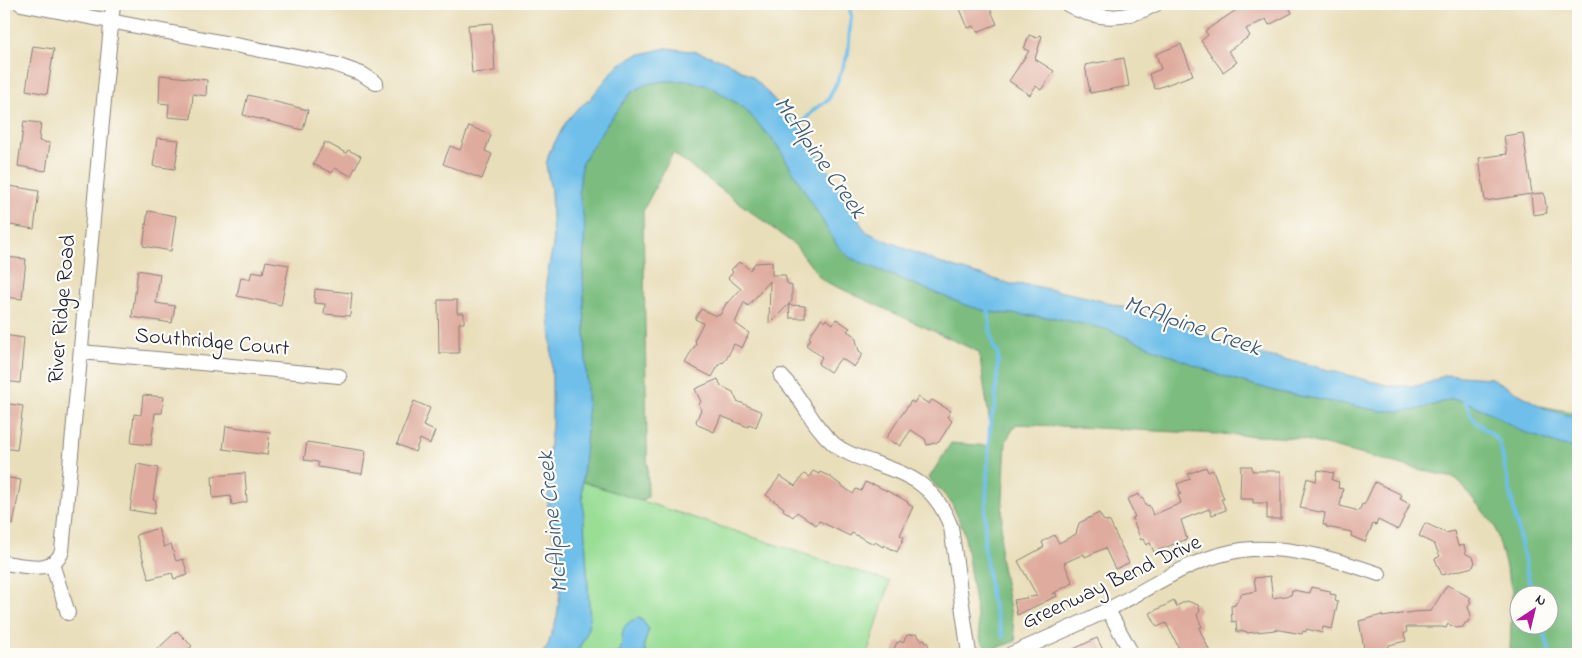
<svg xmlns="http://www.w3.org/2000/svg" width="1582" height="658" font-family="'Indie Flower',sans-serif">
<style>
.green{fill:#9ade96;stroke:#5e8068}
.forest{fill:#7bbd7f;stroke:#4e705d;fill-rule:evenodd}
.water{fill:#6fbfea;stroke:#487092}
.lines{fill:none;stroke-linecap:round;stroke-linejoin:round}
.stream{stroke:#6fbfea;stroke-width:4}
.building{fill:#dfab9e}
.street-casing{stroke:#86807a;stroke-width:16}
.street{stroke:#fff;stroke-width:14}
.labels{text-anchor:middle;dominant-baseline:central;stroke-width:4.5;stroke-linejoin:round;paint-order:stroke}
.street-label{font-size:22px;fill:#22223b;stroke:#fdfcf7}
.water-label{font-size:24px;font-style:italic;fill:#3d5978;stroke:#fdfcf7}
</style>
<rect width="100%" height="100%" fill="#fdfcf7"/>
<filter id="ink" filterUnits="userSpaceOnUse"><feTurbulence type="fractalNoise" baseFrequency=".02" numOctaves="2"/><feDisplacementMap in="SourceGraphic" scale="10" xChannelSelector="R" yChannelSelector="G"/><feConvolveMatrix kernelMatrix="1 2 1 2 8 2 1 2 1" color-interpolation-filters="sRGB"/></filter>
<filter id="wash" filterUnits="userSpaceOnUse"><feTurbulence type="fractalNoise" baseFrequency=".0096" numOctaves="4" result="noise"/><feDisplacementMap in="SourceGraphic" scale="20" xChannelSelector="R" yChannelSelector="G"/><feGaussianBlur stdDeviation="1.12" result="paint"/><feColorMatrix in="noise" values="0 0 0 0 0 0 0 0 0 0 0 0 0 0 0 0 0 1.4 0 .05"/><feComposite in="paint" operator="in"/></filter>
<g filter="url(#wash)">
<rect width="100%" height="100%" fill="#e9deba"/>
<path class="green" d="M 572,478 L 890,582 L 867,654 L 562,654 Z"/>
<path class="forest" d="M 668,71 L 759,95 L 870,260 L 1356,391 L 1476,394 L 1578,413 L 1578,654 L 1510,654 L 1512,590 L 1495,526 L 1457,479 L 1298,438 L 1016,424 L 1006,441 L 1000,556 L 1016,641 L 990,650 L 981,642 L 964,531 L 951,502 L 929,478 L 951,443 L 989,446 L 990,424 L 979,352 L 822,280 L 795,245 L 673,153 L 643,211 L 648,497 L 641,501 L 572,478 L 567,164 L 609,101 ZM 1520,596 L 1550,596 L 1550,626 L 1520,626 Z"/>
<g class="water">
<path d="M 666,48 L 698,52 L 725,61 L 753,77 L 806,134 L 862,226 L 867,232 L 939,263 L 1011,284 L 1030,285 L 1087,297 L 1189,326 L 1228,345 L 1248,352 L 1302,363 L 1390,386 L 1416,386 L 1431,382 L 1444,375 L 1491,378 L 1546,409 L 1578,418 L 1578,448 L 1562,446 L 1521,431 L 1490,413 L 1466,402 L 1452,399 L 1431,406 L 1412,411 L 1381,411 L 1278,392 L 1219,375 L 1106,329 L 1055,318 L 989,312 L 965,305 L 850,258 L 837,245 L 777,145 L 744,108 L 711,87 L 690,81 L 666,81 L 646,84 L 630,94 L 604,128 L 582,163 L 579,191 L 585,226 L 583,272 L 588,420 L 582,487 L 590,619 L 586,635 L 576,654 L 542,654 L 548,645 L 557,617 L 561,583 L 548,505 L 548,461 L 552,425 L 552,381 L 551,338 L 546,282 L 553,245 L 551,191 L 546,165 L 549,153 L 566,122 L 576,110 L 590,99 L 617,66 L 633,56 Z"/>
<path d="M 638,618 L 641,619 L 649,629 L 644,645 L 646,654 L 618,654 C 628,640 613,627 638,618 Z"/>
</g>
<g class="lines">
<g class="stream">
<path d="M 795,128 L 799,126 L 815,109 L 828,100 L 837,82 L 848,54 L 851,16 L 849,4"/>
<path d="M 988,308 L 991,335 L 994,348 L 998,353 L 998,365 L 995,407 L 991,418 L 989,440 L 984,543 L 991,597 L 1003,637"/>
<path d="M 1464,397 C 1467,405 1470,416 1476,422 C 1485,430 1495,434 1500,444 L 1530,586 L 1535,596"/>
<path d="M 1543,626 L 1550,654"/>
</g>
</g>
<g id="blocks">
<g class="building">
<path d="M 958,4 L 988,4 L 997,24 L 977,32 L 974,26 L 968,28 Z"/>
<path d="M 1245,4 L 1288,4 L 1292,13 L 1269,25 L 1266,19 L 1246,29 L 1250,36 L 1228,51 L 1237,62 L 1223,72 L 1201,41 L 1208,35 L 1205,31 Z"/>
<path d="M 492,23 L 495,71 L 472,73 L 468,25 Z"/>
<path d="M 1029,35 L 1037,38 L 1039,35 L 1042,36 L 1035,59 L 1054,71 L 1041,90 L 1036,86 L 1030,95 L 1009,81 L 1029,51 L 1024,49 Z"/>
<path d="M 1181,44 L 1193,75 L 1155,89 L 1149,74 L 1161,69 L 1156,54 Z"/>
<path d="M 33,46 L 54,49 L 47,94 L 26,90 Z"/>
<path d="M 1124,58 L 1129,86 L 1090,93 L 1085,65 Z"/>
<path d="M 160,75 L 207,80 L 206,96 L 193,94 L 191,119 L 168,117 L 169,104 L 159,103 Z"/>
<path d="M 248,95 L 308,110 L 303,130 L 243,115 Z"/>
<path d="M 24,121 L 41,123 L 39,141 L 50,143 L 46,171 L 18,166 Z"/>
<path d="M 469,126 L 491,135 L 485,151 L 492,154 L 482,179 L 443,164 L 450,146 L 460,150 Z"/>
<path d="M 1523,133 L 1532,194 L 1544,193 L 1547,213 L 1533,215 L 1531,194 L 1485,201 L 1479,158 L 1507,154 L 1504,136 Z"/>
<path d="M 157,138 L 179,140 L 175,169 L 153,166 Z"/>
<path d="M 325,142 L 346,153 L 348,150 L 361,156 L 351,176 L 335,168 L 332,173 L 313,164 Z"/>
<path d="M 4,185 L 39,191 L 34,229 L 4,224 Z"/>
<path d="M 148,211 L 176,216 L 171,251 L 143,246 Z"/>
<path d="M 4,257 L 26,259 L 22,299 L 4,297 Z"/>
<path d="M 266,261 L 289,265 L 281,305 L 237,296 L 241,277 L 250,279 L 252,271 L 263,273 Z"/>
<path d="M 739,262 L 741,264 L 742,263 L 750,270 L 755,263 L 772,262 L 772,275 L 785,275 L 787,283 L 792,286 L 792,301 L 769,324 L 770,281 L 748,306 L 744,302 L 735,323 L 749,333 L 742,348 L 734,344 L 727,358 L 724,362 L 720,363 L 712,377 L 685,363 L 696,344 L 695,339 L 703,323 L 695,319 L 701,309 L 716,316 L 717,314 L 720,315 L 727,302 L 728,303 L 741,289 L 728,278 L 733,272 L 731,270 Z"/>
<path d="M 138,270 L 160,274 L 156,303 L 175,306 L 172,323 L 132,317 Z"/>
<path d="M 315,289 L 352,293 L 350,316 L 324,314 L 325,304 L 314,303 Z"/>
<path d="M 438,300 L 457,300 L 457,313 L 464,313 L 464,323 L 459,323 L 459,353 L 439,353 Z"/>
<path d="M 789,305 L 805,306 L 805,318 L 790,318 Z"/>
<path d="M 821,319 L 825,322 L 826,319 L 833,324 L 836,319 L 850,328 L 847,331 L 855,336 L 859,351 L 863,354 L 854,367 L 841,358 L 830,372 L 818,364 L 822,357 L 806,345 L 811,339 L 809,337 Z"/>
<path d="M 4,335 L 24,338 L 20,383 L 4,381 Z"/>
<path d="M 718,379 L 721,386 L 733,392 L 737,401 L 762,412 L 756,427 L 749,424 L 748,427 L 721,416 L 714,432 L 698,425 L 696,421 L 701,410 L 699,404 L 701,402 L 695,389 Z"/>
<path d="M 143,395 L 164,397 L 162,413 L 155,413 L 151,445 L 131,443 L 134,414 L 141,415 Z"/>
<path d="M 918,397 L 929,404 L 932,400 L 951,411 L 947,417 L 952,421 L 939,442 L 927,445 L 925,439 L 911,430 L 900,446 L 896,443 L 895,444 L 886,438 L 911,401 L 914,403 Z"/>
<path d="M 414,401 L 430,408 L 423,426 L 435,431 L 430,444 L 420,439 L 415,452 L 397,444 Z"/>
<path d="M 4,403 L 23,406 L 17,450 L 4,448 Z"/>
<path d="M 226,426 L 270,432 L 267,455 L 223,449 Z"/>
<path d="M 307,442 L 366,451 L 362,474 L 318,467 L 318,462 L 304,460 Z"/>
<path d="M 137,464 L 158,468 L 153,500 L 156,500 L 154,514 L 130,510 Z"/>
<path d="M 1241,466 L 1252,466 L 1252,471 L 1281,471 L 1281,519 L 1267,519 L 1267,503 L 1253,503 L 1253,499 L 1240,499 Z"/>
<path d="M 1206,467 L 1208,472 L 1213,470 L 1224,499 L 1221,499 L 1226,510 L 1212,515 L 1209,509 L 1181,520 L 1187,539 L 1154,552 L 1150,543 L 1146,545 L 1143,539 L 1141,540 L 1132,518 L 1135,517 L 1127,499 L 1139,494 L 1141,499 L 1143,498 L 1146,506 L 1149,505 L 1153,515 L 1181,503 L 1178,495 L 1181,494 L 1177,484 L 1190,479 L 1188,474 Z"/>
<path d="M 1318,470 L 1334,473 L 1332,480 L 1339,482 L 1338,488 L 1343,489 L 1340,506 L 1359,511 L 1362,504 L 1364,505 L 1375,482 L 1402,495 L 1400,499 L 1410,504 L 1398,530 L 1378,520 L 1376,525 L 1373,524 L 1365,542 L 1351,536 L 1352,532 L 1326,527 L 1327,525 L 1323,525 L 1325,513 L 1300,508 L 1307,478 L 1316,481 Z"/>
<path d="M 813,471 L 819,474 L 820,472 L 829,476 L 853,494 L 856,489 L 861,491 L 865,482 L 872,485 L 873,484 L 899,497 L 908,502 L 907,503 L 913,507 L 900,535 L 904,537 L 897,552 L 884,545 L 883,547 L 875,542 L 874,544 L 852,533 L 850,536 L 819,521 L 816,525 L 797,512 L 793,517 L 783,510 L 784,508 L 766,495 L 780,476 L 795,486 L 804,474 L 809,477 Z"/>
<path d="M 245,473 L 247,502 L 232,505 L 231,496 L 213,498 L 212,476 Z"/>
<path d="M 4,477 L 21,480 L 13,525 L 4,523 Z"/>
<path d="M 1099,513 L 1103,520 L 1110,522 L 1129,563 L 1115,569 L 1105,548 L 1092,554 L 1085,557 L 1084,554 L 1064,563 L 1073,583 L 1052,594 L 1056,593 L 1057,596 L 1017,615 L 1014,600 L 1037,596 L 1018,561 L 1044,547 L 1042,542 L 1054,535 L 1059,543 L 1076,534 L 1079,523 Z"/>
<path d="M 1425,523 L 1446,533 L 1454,531 L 1458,546 L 1464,545 L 1466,554 L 1473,557 L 1475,562 L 1473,567 L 1442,575 L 1435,559 L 1440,556 L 1434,544 L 1419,536 Z"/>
<path d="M 158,528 L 164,547 L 171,544 L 176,561 L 183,559 L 188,575 L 174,579 L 172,573 L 149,579 L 136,535 Z"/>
<path d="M 1270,576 L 1273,598 L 1291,595 L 1292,590 L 1310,593 L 1311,587 L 1330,591 L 1330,594 L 1336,595 L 1335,601 L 1338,602 L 1332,629 L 1323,627 L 1322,633 L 1306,629 L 1306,632 L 1303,631 L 1302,634 L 1274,629 L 1275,630 L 1247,633 L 1246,631 L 1237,632 L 1236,621 L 1232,622 L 1231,606 L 1235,605 L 1241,594 L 1256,591 L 1254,578 Z"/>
<path d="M 1447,585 L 1471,598 L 1469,600 L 1471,601 L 1468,607 L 1471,615 L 1468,622 L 1465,623 L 1463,627 L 1457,628 L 1448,624 L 1446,628 L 1442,627 L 1406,627 L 1407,633 L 1404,633 L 1406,641 L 1389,645 L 1389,647 L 1385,653 L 1365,654 L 1359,621 L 1382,615 L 1383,617 L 1413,612 L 1431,611 Z"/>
<path d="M 1174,601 L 1176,606 L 1187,601 L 1198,605 L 1200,611 L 1197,615 L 1202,627 L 1199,628 L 1211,654 L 1182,654 L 1166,623 L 1157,627 L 1150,613 Z"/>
<path d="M 177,631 L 192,646 L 184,654 L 152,654 Z"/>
<path d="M 917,634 L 921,640 L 925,639 L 926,643 L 928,642 L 929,654 L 892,654 L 897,642 L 898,643 L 900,641 L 903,643 L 907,635 Z"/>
<path d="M 1097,638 L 1105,654 L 1063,654 Z"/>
</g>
</g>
</g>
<g filter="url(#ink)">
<use href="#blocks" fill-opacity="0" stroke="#86807a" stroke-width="1"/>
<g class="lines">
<defs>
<g id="street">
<path d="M 21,4 L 334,64 L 362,74 L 376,83"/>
<path d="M 1067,4 C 1096,22 1127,20 1156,4"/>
<path d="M 81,352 L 339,376"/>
<path d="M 781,376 C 803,398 811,425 835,445 C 845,453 857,457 869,461 C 911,476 934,483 951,527 L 969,654"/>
<path d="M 4,563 C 23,565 54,575 62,551 L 113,4"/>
<path d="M 52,564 L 68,613"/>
<path d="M 1108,610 L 1132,654"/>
<path d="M 1011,654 C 1043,640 1076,626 1107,610 C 1151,588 1192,557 1242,550 C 1286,544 1338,560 1379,574"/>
</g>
</defs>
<use href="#street" class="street-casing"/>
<use href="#street" class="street"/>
</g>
</g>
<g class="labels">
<g class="street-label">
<text transform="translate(63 309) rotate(-85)">River Ridge Road</text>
<text transform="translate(212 343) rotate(5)">Southridge Court</text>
<text transform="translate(1112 583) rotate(-25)">Greenway Bend Drive</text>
</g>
<g class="water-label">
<text transform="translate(819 158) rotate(55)">McAlpine Creek</text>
<text transform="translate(1192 327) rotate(19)">McAlpine Creek</text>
<text transform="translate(554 522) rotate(-96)">McAlpine Creek</text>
</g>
</g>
<rect width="1582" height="658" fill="none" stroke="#fdfcf7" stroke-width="20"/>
<g transform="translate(1534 610) rotate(35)"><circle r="24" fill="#fdfcf7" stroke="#a5a5ac"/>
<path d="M0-4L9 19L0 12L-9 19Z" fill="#b5179e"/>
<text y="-8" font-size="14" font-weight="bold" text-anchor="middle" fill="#22223b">N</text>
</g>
</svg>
